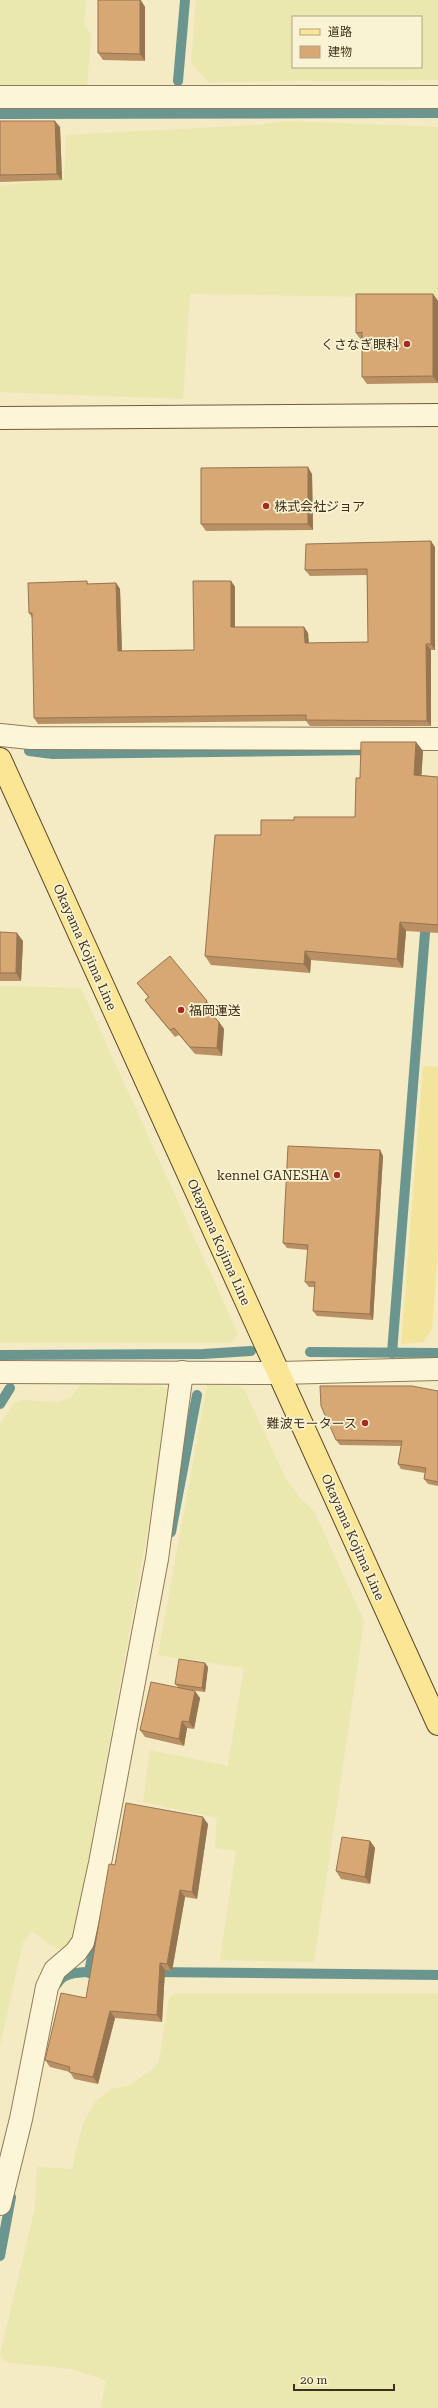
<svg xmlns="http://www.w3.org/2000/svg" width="438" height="2408" font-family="'Roboto Serif','Noto Sans JP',serif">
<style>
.farmland{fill:#eae7af;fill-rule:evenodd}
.sand{fill:#f3e49c}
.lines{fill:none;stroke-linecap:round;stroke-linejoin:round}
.stream{stroke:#6a968f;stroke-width:10}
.street-casing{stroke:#917b57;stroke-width:24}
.secondary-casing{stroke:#725c3a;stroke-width:24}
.primary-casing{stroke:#5e482b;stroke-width:24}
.street{stroke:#fdf5d7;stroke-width:22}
.secondary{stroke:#fdf5d7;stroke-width:22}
.primary{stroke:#fbe696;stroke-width:22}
.wall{fill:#b99064}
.shaded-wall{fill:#967551}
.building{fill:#d7a774;stroke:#967551}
.poi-dot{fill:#a82b1f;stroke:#faf3d3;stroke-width:1.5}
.labels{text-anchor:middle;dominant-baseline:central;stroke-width:3.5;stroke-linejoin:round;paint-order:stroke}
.poi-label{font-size:13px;fill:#3f301d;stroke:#faf3d3;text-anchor:end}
.street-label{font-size:13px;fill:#3f301d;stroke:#faf3d3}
</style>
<rect width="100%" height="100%" fill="#f4eac3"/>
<g class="farmland">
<path d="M 0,0 L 86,0 L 84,25 L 91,35 L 87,85 L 0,85 Z"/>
<path d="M 196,0 L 438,0 L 438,80 L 208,82 L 191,63 ZM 293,17 L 421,17 L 421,67 L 293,67 Z"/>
<path d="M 286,121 L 438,127 L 438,298 L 190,294 L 183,399 L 0,392 L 0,186 L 64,178 L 66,135 L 258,125 Z"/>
<path d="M 0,986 L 81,988 L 238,1334 L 230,1343 L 0,1343 Z"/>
<path d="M 81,1385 L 157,1385 L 169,1389 L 170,1401 L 163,1429 L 159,1467 L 78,1916 L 69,1944 L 61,1950 L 52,1946 L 32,1931 L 23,1942 L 0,2046 L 0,1424 L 14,1403 L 21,1400 L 60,1402 L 71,1397 Z"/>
<path d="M 207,1385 L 238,1386 L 244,1389 L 287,1481 L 300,1498 L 314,1511 L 364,1621 L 314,1962 L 220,1960 L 236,1851 L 215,1848 L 217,1818 L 143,1802 L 150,1750 L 228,1766 L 244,1668 L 158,1655 Z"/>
<path d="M 181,1993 L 438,1993 L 438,2408 L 101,2408 L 106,2380 L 71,2369 L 5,2362 L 0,2354 L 35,2208 L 37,2167 L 72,2169 L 83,2123 L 96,2101 L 111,2089 L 128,2086 L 152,2070 L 159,2061 L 169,1999 L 173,1994 Z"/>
</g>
<path class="sand" d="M 423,1066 L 438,1067 L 438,1250 L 432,1330 L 423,1342 L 401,1344 Z"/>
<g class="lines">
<g class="stream">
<path d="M 178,81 L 185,0"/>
<path d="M 0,114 L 438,113"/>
<path d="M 29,751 L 53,754 L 373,750"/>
<path d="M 310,1352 L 438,1353"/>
<path d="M 392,1353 L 426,920"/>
<path d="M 0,1355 L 203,1354 L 251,1351"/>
<path d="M 0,1404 L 10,1388"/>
<path d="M 171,1532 L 197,1395"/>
<path d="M 151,1972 L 438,1975"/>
<path d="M 89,1973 L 97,1929"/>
<path d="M 57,1984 C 64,1970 89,1972 103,1972"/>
<path d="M 0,2256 L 11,2197"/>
</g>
<defs>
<g id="street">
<path d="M 0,97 L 438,97"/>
<path d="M 0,735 L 30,738 L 438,739"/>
<path d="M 0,1372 L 279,1373 L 438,1369"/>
<path d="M 0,2204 L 21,2119 L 47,1987 L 55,1970 L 76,1952 L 83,1942 L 100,1863 L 157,1559 L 182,1372"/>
</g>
<path id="secondary" d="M 0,418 L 438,415"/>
<path id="primary" d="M 0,759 L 438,1724"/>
</defs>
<use href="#street" class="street-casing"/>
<use href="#secondary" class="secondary-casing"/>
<use href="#primary" class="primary-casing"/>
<use href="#street" class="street"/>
<use href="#secondary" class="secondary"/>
<use href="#primary" class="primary"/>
</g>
<g class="wall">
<path d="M 98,0 L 141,0 L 145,7 L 145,61 L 103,60 L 98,53 Z"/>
<path d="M 0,121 L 60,127 L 62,180 L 0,182 Z"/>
<path d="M 433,294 L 438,301 L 438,383 L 367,384 L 362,377 L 362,340 L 361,340 L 356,333 Z"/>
<path d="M 312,474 L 313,530 L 206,531 L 201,524 Z"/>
<path d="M 435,547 L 435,650 L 431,650 L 431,726 L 310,726 L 306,721 L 38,724 L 34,718 L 33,619 L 29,613 L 87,581 L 88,584 L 116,583 L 120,589 L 122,651 L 194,650 L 231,581 L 235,587 L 235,627 L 304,627 L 308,633 L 309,643 L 368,642 L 367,575 L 310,576 L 305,570 Z"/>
<path d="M 416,742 L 423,751 L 421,775 L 438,777 L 438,933 L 406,931 L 403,968 L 311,960 L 310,973 L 211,965 L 205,956 L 261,835 L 294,820 L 355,817 L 360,778 Z"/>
<path d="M 0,932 L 23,941 L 21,981 L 0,981 Z"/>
<path d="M 137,983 L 207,1001 L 212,1008 L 209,1011 L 219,1022 L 224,1029 L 222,1056 L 195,1054 L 179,1035 L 175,1037 L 150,1007 L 145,1000 L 148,997 Z"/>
<path d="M 380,1150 L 383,1156 L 373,1320 L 317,1316 L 313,1311 L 315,1287 L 309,1287 L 305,1282 L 308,1250 L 287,1248 L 283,1243 Z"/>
<path d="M 438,1391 L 438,1486 L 428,1484 L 424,1479 L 425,1473 L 401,1469 L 398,1464 L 401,1446 L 340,1445 L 336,1440 Z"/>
<path d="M 208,1667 L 205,1692 L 190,1690 L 200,1698 L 194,1729 L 187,1728 L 184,1746 L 145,1737 L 140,1730 L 178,1687 L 175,1684 Z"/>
<path d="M 208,1824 L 197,1899 L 185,1897 L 172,1971 L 165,1970 L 162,2022 L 115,2018 L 98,2084 L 74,2079 L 70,2072 L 50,2067 L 45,2060 L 86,1998 L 115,1865 Z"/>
<path d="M 370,1841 L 375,1848 L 370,1884 L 341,1879 L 336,1871 Z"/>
</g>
<g class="shaded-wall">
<path d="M 140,0 L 145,7 L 145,61 L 140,54 Z"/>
<path d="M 55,121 L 60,127 L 62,180 L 57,174 Z"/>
<path d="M 433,294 L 438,301 L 438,383 L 433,376 Z"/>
<path d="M 308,467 L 312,474 L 313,530 L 308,524 Z"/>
<path d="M 431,541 L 435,547 L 435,650 L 431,644 Z"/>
<path d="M 231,581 L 235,587 L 235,633 L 231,627 Z"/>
<path d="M 116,583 L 120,589 L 122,657 L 118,651 Z"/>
<path d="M 304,627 L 308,633 L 309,649 L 305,643 Z"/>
<path d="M 426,644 L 431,650 L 431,726 L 427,721 Z"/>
<path d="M 416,742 L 423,751 L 421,784 L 414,775 Z"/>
<path d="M 400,922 L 406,931 L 403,968 L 397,959 Z"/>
<path d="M 17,933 L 23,941 L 21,981 L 16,973 Z"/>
<path d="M 305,951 L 311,960 L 310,973 L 304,964 Z"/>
<path d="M 219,1022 L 224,1029 L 222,1056 L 217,1048 Z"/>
<path d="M 380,1150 L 383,1156 L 373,1320 L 370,1314 Z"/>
<path d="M 205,1663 L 208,1667 L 205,1692 L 202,1688 Z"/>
<path d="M 195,1691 L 200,1698 L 194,1729 L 189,1722 Z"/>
<path d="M 182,1721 L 187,1728 L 184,1746 L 179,1739 Z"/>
<path d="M 203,1817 L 208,1824 L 197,1899 L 192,1892 Z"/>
<path d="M 370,1841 L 375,1848 L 370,1884 L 365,1877 Z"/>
<path d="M 180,1890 L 185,1897 L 172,1971 L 167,1964 Z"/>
<path d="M 160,1963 L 165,1970 L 162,2022 L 157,2015 Z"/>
<path d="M 110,2011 L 115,2018 L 98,2084 L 93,2077 Z"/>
</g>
<g class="building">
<path d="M 98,0 L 140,0 L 140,54 L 98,53 Z"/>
<path d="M 0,121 L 55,121 L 57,174 L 0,175 Z"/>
<path d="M 356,294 L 433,294 L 433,376 L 362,377 L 362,332 L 356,333 Z"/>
<path d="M 308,467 L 308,524 L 201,524 L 201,468 Z"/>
<path d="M 431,541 L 431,644 L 426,644 L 427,721 L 306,720 L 306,715 L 34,718 L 32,613 L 29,613 L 28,583 L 87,581 L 87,584 L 116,583 L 118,651 L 194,650 L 193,581 L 231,581 L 231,627 L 304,627 L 305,643 L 368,642 L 367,569 L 305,570 L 306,544 Z"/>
<path d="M 361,742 L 416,742 L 414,775 L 438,777 L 438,925 L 400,922 L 397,959 L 305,951 L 304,964 L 205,956 L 215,835 L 261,835 L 261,820 L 294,820 L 294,817 L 355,817 L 356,778 L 360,778 Z"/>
<path d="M 0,932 L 17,933 L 16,973 L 0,973 Z"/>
<path d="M 170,956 L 207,1001 L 203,1005 L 219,1022 L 217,1048 L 190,1047 L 174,1028 L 170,1030 L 145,1000 L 149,997 L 137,983 Z"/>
<path d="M 288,1146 L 380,1150 L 370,1314 L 313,1311 L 315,1282 L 305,1282 L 308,1245 L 283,1243 Z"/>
<path d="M 320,1386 L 412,1386 L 438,1391 L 438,1482 L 424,1479 L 426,1468 L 398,1464 L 402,1441 L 336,1440 L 321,1406 Z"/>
<path d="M 179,1659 L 205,1663 L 202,1688 L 175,1684 Z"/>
<path d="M 151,1682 L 195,1691 L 189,1722 L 182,1721 L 179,1739 L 140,1730 Z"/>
<path d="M 126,1803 L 203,1817 L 192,1892 L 180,1890 L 167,1964 L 160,1963 L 157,2015 L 110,2011 L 93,2077 L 69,2072 L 70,2067 L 45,2060 L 61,1993 L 86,1998 L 109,1864 L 115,1865 Z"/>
<path d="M 342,1837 L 370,1841 L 365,1877 L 336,1871 Z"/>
</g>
<g class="poi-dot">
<circle cx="407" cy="344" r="4"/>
<circle cx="266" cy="506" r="4"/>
<circle cx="181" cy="1010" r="4"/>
<circle cx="337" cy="1175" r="4"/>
<circle cx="365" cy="1423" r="4"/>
</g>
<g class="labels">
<g class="poi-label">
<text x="399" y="344">くさなぎ眼科</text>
<text x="274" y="506" text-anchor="start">株式会社ジョア</text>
<text x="189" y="1010" text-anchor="start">福岡運送</text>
<text x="329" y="1175">kennel GANESHA</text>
<text x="357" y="1423">難波モータース</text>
</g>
<g class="street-label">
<text transform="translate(85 947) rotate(66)">Okayama Kojima Line</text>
<text transform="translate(219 1242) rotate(66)">Okayama Kojima Line</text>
<text transform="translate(353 1537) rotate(66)">Okayama Kojima Line</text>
</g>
</g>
<rect x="292" y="16" width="130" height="52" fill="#faf3d3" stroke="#afa58a"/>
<rect x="300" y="29" width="20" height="6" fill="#fbe696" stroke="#afa58a"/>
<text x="328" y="36" font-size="12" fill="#3f301d">道路</text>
<rect x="300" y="46" width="20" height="12" fill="#d7a774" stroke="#afa58a"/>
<text x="328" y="56" font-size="12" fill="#3f301d">建物</text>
<path d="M294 2384v6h100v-6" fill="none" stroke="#3f301d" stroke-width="2"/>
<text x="300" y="2384" font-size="12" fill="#3f301d" stroke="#faf3d3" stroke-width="3" paint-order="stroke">20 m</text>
</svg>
